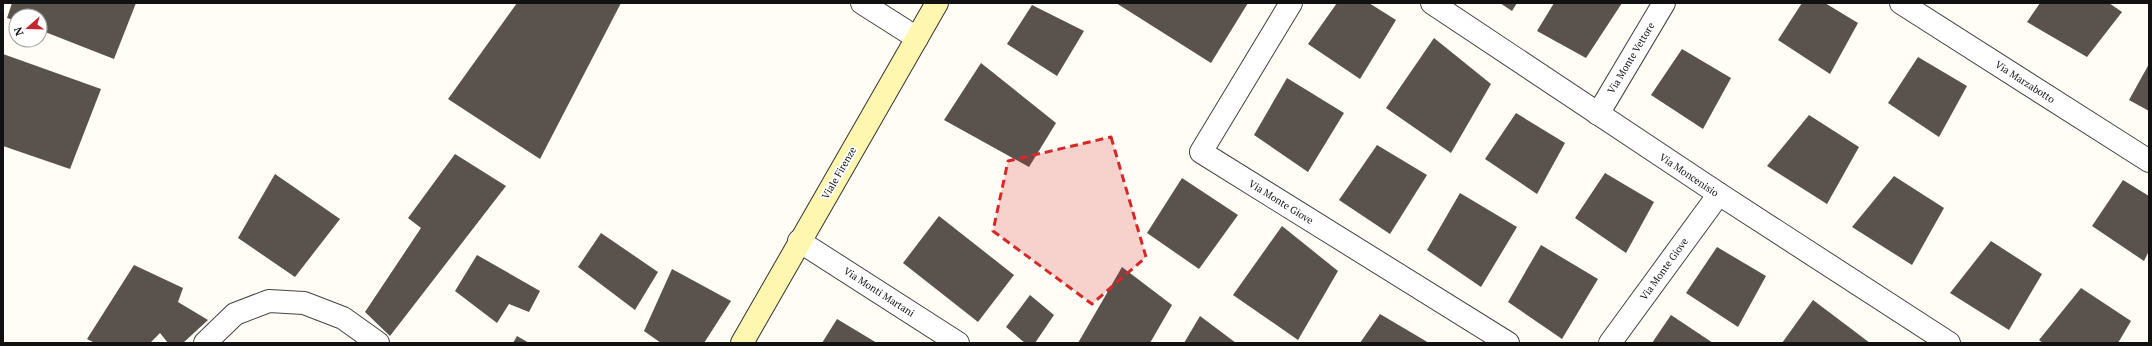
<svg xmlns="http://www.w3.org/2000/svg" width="2152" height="346" font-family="'PT Serif',serif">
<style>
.building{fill:#5a524d}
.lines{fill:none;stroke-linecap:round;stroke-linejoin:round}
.minor-casing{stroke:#444;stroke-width:24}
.secondary-casing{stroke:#333;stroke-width:24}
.minor{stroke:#fff;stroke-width:22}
.secondary{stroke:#fff6b0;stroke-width:22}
.marked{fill:#d62828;fill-opacity:0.2;stroke:#d62828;stroke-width:3;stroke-dasharray:8 5;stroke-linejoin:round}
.labels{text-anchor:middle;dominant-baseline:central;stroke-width:4;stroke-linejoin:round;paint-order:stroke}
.street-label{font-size:10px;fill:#111;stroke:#fff}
</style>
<rect width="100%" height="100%" fill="#fffdf5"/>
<g class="building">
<path d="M 12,3 L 136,3 L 114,59 L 40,30 L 40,16 L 16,16 L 16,21 L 7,18 Z"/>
<path d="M 517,3 L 621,3 L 540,159 L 448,99 Z"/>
<path d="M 1116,3 L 1248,3 L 1211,63 Z"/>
<path d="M 1337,3 L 1369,3 L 1396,20 L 1360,79 L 1308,44 Z"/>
<path d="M 1500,3 L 1517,3 L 1512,11 Z"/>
<path d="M 1554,3 L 1622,3 L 1586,58 L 1537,31 Z"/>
<path d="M 1802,3 L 1825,3 L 1858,23 L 1830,74 L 1778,40 Z"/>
<path d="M 2040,3 L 2109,3 L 2122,12 L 2087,57 L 2027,22 Z"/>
<path d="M 1032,5 L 1084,31 L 1057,76 L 1007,44 Z"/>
<path d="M 1434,38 L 1491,84 L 1451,153 L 1386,108 Z"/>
<path d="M 1682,49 L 1731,78 L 1703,129 L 1651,95 Z"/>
<path d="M 3,54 L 101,89 L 70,169 L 3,146 Z"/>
<path d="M 1918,57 L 1967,86 L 1939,137 L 1888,103 Z"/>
<path d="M 981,63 L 1056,123 L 1029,167 L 944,120 Z"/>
<path d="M 2149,64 L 2149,111 L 2129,100 Z"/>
<path d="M 1287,78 L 1344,113 L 1308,172 L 1254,135 Z"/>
<path d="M 1516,113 L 1565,143 L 1537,194 L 1485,159 Z"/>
<path d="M 1809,115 L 1859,147 L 1827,204 L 1767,166 Z"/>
<path d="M 1377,145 L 1427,175 L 1390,234 L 1339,200 Z"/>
<path d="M 455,154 L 506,186 L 390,336 L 365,312 L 421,228 L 408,218 Z"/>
<path d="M 1605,173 L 1654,202 L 1626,253 L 1575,218 Z"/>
<path d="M 275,174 L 340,219 L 295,277 L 238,238 Z"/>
<path d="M 1894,176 L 1944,208 L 1912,265 L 1852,227 Z"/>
<path d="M 1182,178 L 1238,215 L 1199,269 L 1147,233 Z"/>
<path d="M 2123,180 L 2149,196 L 2149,251 L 2144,261 L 2092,226 Z"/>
<path d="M 1460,193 L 1517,227 L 1481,287 L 1427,250 Z"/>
<path d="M 939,216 L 1014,275 L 978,322 L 903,263 Z"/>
<path d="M 1282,226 L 1338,271 L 1298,340 L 1233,295 Z"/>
<path d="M 601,233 L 658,272 L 635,310 L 578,267 Z"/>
<path d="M 1991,241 L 2042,274 L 2009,330 L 1950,293 Z"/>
<path d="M 1541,245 L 1598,279 L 1562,339 L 1508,302 Z"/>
<path d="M 1717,247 L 1766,276 L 1738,327 L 1686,293 Z"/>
<path d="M 477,255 L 540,291 L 529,312 L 509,304 L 497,323 L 455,291 Z"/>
<path d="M 134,265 L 183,288 L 178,302 L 208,320 L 183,343 L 168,343 L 160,333 L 150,343 L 95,343 L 87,339 Z"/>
<path d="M 1122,267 L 1172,305 L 1150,343 L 1078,343 Z"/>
<path d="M 672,269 L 731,301 L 704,343 L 661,343 L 644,331 Z"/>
<path d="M 2081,288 L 2131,321 L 2118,343 L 2043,343 L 2039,340 Z"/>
<path d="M 1030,295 L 1054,315 L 1035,343 L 1025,343 L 1006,327 Z"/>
<path d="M 1813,300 L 1870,343 L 1782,343 Z"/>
<path d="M 1380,314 L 1429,343 L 1360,343 Z"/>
<path d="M 1671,315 L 1713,343 L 1652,343 Z"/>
<path d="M 1200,316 L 1236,343 L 1184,343 Z"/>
<path d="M 837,319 L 877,343 L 822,343 Z"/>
<path d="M 517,336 L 529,343 L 513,343 Z"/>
</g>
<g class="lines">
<defs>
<g id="minor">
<path d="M 862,3 L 917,38"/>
<path d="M 1291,3 L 1201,152 L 1508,343"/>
<path d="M 1432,3 L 1719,194 L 1949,343"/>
<path d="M 1901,3 L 2149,161"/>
<path d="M 1598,114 L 1664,3"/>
<path d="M 799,241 L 958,343"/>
<path d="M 205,343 L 235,314 L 269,301 L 304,303 L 343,318 L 378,343"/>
<path d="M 1610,343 L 1719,194"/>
</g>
<path id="secondary" d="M 742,343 L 937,3"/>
</defs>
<use href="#minor" class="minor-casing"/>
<use href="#secondary" class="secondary-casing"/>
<use href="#minor" class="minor"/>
<use href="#secondary" class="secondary"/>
</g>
<path class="marked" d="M 1111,137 L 1146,257 L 1092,304 L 993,231 L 1008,161 Z"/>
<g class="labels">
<g class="street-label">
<text transform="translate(1631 58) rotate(-59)">Via Monte Vettore</text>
<text transform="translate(2025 82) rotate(33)">Via Marzabotto</text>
<text transform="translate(839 173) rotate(-60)">Viale Firenze</text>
<text transform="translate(1689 175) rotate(34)">Via Moncenisio</text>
<text transform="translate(1281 202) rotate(32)">Via Monte Giove</text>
<text transform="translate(1664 269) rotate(-54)">Via Monte Giove</text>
<text transform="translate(879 292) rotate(33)">Via Monti Martani</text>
</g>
</g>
<rect width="2152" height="346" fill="none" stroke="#111111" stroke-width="8"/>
<g transform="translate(28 28) rotate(250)"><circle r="19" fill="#ffffff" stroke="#a0a0a0"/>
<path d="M0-3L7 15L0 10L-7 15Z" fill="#c4262e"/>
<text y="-6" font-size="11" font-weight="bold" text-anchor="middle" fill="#111111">N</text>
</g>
</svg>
